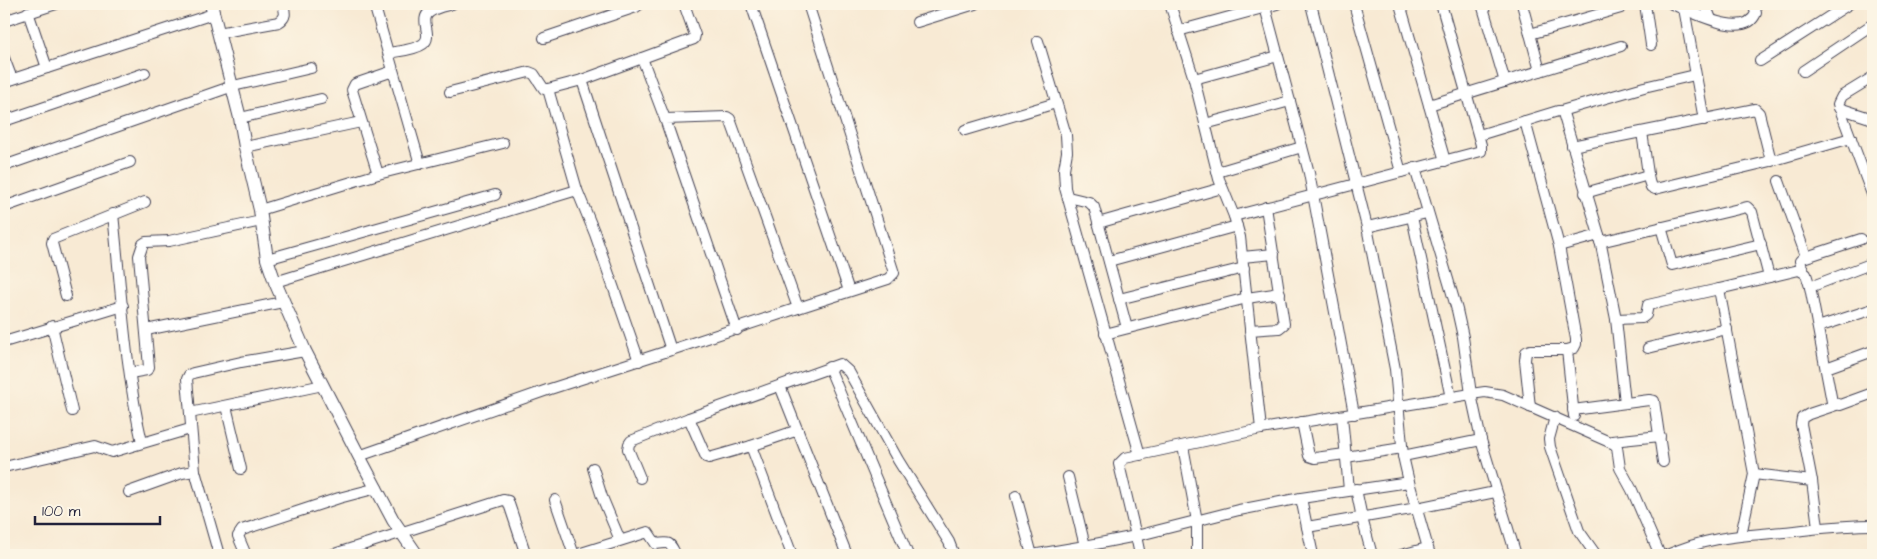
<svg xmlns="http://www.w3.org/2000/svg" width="1877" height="559" font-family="'Architects Daughter',sans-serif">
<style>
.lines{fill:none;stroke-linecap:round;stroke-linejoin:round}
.minor-casing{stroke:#424052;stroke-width:12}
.tertiary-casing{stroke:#424052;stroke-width:14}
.minor{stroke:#fff;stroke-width:10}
.tertiary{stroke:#fff;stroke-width:12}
</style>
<rect width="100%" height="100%" fill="#fcf5e5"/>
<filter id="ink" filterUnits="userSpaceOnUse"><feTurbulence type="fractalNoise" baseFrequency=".02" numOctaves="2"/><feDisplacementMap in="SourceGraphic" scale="10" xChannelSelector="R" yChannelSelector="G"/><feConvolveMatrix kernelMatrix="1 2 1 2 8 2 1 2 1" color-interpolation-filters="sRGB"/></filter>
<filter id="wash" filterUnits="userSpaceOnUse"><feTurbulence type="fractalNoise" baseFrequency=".0096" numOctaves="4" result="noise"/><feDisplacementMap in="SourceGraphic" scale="20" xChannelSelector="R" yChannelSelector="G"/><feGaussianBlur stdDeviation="1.12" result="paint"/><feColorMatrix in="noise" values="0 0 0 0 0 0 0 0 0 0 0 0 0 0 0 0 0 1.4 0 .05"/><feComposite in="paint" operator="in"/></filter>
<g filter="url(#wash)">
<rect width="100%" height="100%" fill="#f8ead4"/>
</g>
<g filter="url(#ink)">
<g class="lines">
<defs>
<g id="minor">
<path d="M 374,4 L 420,164"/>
<path d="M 751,4 L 849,291"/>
<path d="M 1170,4 L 1194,79 L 1219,179 L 1234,216 L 1240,237 L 1261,429"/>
<path d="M 1311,4 L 1367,227 L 1395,369 L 1403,456 L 1409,482"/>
<path d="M 1354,4 L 1401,172"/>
<path d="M 1400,4 L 1445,161"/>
<path d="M 1482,4 L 1505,82"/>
<path d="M 1522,4 L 1540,71"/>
<path d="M 1645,4 L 1651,45"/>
<path d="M 1672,4 C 1691,11 1745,41 1756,13 L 1753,4"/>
<path d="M 1705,4 L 1711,19"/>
<path d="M 1265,7 L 1309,173 L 1354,414"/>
<path d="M 1684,8 L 1704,120"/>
<path d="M 28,12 L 47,68"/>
<path d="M 4,21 L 56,4"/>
<path d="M 917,22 L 975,4"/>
<path d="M 1178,31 L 1277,4"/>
<path d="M 218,33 L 279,22 C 287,17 285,12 283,4"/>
<path d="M 1530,34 L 1621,8"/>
<path d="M 544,38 L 636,7 L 640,4"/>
<path d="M 1038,41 L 1066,135 L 1067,152 L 1064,169 L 1065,188 L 1140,455"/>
<path d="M 389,53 C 399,51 415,50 423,44 C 434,36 418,19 430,12 C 436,7 445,6 452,4"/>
<path d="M 4,58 L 12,79"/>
<path d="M 642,58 L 665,119"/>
<path d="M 1760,61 L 1849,4"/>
<path d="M 1803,71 L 1873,24"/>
<path d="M 1873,77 L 1842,96 L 1838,104 L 1873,197"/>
<path d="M 1194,79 L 1278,56"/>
<path d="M 582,80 L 694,39 L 695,35 L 684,4"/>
<path d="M 4,82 L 213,14"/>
<path d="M 548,89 L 577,190 L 595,234 L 639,361"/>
<path d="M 1429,105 L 1621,46"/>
<path d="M 1839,108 L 1873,119"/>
<path d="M 1561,111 L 1644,87 L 1695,75"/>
<path d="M 240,118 L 321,99"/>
<path d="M 4,121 L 145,73"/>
<path d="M 1525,121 L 1559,246 L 1576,339 L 1576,344 L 1574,348 L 1567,350 L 1530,350 L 1526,352 L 1525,360 L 1530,407"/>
<path d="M 1205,124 L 1290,101"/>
<path d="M 965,130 L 1056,103"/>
<path d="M 1642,132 L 1649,181 L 1651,187 L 1655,189 L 1771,161 L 1851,138"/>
<path d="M 1479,135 L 1558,111 L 1561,111 L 1563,113 L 1599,235 L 1616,319 L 1625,403"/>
<path d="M 1572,146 L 1755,109 L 1759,113 L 1771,161"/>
<path d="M 245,147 L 361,122"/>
<path d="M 4,166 L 233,86 L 311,68"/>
<path d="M 1415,168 L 1457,310 L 1463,337 L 1471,394 L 1481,440 L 1516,555"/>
<path d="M 1217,172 L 1302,147"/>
<path d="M 378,174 L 352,90 L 355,84 L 393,71"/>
<path d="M 1779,181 L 1806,256"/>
<path d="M 1585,193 L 1648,175"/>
<path d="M 1068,197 L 1089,202 L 1094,207 L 1127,328"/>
<path d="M 4,207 L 130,162"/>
<path d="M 260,210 L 378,174 L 503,143"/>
<path d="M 113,214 C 121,288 125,369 142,442"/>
<path d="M 1234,216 L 1481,151 L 1481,145 L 1441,4"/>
<path d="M 1412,217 L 1451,398"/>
<path d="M 1098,223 L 1222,188"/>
<path d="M 1367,227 L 1427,213"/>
<path d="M 1661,227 L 1672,265 L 1761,244"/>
<path d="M 1600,242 L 1747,207 L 1752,212 L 1769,277"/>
<path d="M 1559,246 L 1599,235"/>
<path d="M 1242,257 L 1274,254"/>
<path d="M 267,259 L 495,195"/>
<path d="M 1109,261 L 1237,226"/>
<path d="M 1803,271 L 1800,261 L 1803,258 L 1861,239"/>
<path d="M 275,282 L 577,190"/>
<path d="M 1810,287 L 1832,402 L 1840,405 L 1873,393"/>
<path d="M 66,296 L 52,243 L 53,239 L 145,202"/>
<path d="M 1119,299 L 1244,268"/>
<path d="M 798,308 L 888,279 L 894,273 L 808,4"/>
<path d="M 1616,319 L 1642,318 L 1646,315 L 1648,305 L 1719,289"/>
<path d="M 52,326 L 72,411"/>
<path d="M 1818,327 L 1873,309"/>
<path d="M 146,330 L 283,302"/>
<path d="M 1250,330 L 1279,328 L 1284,324 L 1266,207"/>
<path d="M 1105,334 L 1247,298 L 1280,293"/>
<path d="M 4,342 L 123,306"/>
<path d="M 1648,348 L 1727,329"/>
<path d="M 671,350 L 798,308 L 730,119 L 727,117 L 665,119 L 737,330"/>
<path d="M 1567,350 L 1574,416"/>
<path d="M 829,367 L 908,555"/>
<path d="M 1826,368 L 1873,351"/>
<path d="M 130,373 L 147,370 L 149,367 L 139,256 L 143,244 L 146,242 L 169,241 L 261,221"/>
<path d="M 780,386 L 847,555"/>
<path d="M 226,406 L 241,469"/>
<path d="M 1573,410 L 1649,400 L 1654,401 L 1663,462"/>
<path d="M 190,413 L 323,385"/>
<path d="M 1342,416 L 1349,490"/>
<path d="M 1555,417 L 1549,439 L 1550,447 L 1579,531 L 1596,555"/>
<path d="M 689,418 L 706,457 L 709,458 L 751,446"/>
<path d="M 1302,422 L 1309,456 L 1315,458 L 1345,454"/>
<path d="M 1612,441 L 1660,436"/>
<path d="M 1183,446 L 1197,521 L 1197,555"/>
<path d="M 359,456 L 550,389 L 671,350 L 582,80 L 548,89 L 544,89 L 534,74 L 529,72 L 450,92"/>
<path d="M 1403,456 L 1481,440"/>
<path d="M 1346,457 L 1402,448"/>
<path d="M 4,467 L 95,446 L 112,452 L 190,429"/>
<path d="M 593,468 L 602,497 L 620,540"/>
<path d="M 1754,474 L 1812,481 L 1818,527"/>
<path d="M 640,478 L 628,449 L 629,444 L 631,441 L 689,418 L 840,364 L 849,372 L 898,460 L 949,542 L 954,555"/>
<path d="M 1812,481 L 1801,424 L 1802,418 L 1809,414 L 1836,405"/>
<path d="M 1356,489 L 1362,518 L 1372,555"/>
<path d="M 129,492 L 182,473 L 195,471"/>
<path d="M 1016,496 L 1032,555"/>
<path d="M 1301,498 L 1307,527 L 1417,508 L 1495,492"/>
<path d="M 555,500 L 574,555"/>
<path d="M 1307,527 L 1313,555"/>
<path d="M 1741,535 L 1754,474 L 1719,289 L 1799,270 L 1806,274 L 1810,287 L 1873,263"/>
<path d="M 219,555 L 195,471 L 187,379 L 189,375 L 193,373 L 241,362 L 305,351"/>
<path d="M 246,555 L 238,536 L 242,530 L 339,498 L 377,488"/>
<path d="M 331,555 L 503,500 L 508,501 L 526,555"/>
<path d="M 575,555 L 648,532 L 656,544 C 671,542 669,542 676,555"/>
<path d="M 792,555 L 751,446 L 798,430"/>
<path d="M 1032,555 L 1085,546 L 1068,477"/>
<path d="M 1087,555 L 1085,546 L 1136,536 L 1140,555"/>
<path d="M 1401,555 L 1427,548"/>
<path d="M 1430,555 L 1409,482 L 1301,498 L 1239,510 L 1136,536 L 1119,464 L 1125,458 L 1261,429 L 1471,394 L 1485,392 L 1503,395 L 1614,444 L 1617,447 L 1620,468 L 1632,490 L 1660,555"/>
<path d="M 1667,555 C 1710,536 1739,536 1784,532 C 1814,529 1843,525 1873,525"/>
</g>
<path id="tertiary" d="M 211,4 L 240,118 L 245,147 L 260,210 L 267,259 L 275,282 L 305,351 L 359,456 L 393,520 L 417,555"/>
</defs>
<use href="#minor" class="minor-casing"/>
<use href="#tertiary" class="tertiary-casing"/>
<use href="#minor" class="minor"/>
<use href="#tertiary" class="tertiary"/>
</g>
</g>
<rect width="1877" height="559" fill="none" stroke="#fcf5e5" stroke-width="20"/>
<path d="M35 516v8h125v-8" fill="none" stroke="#22223b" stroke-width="2.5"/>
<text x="42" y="516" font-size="15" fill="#22223b" stroke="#fcf5e5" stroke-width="4" paint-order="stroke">100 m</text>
</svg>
